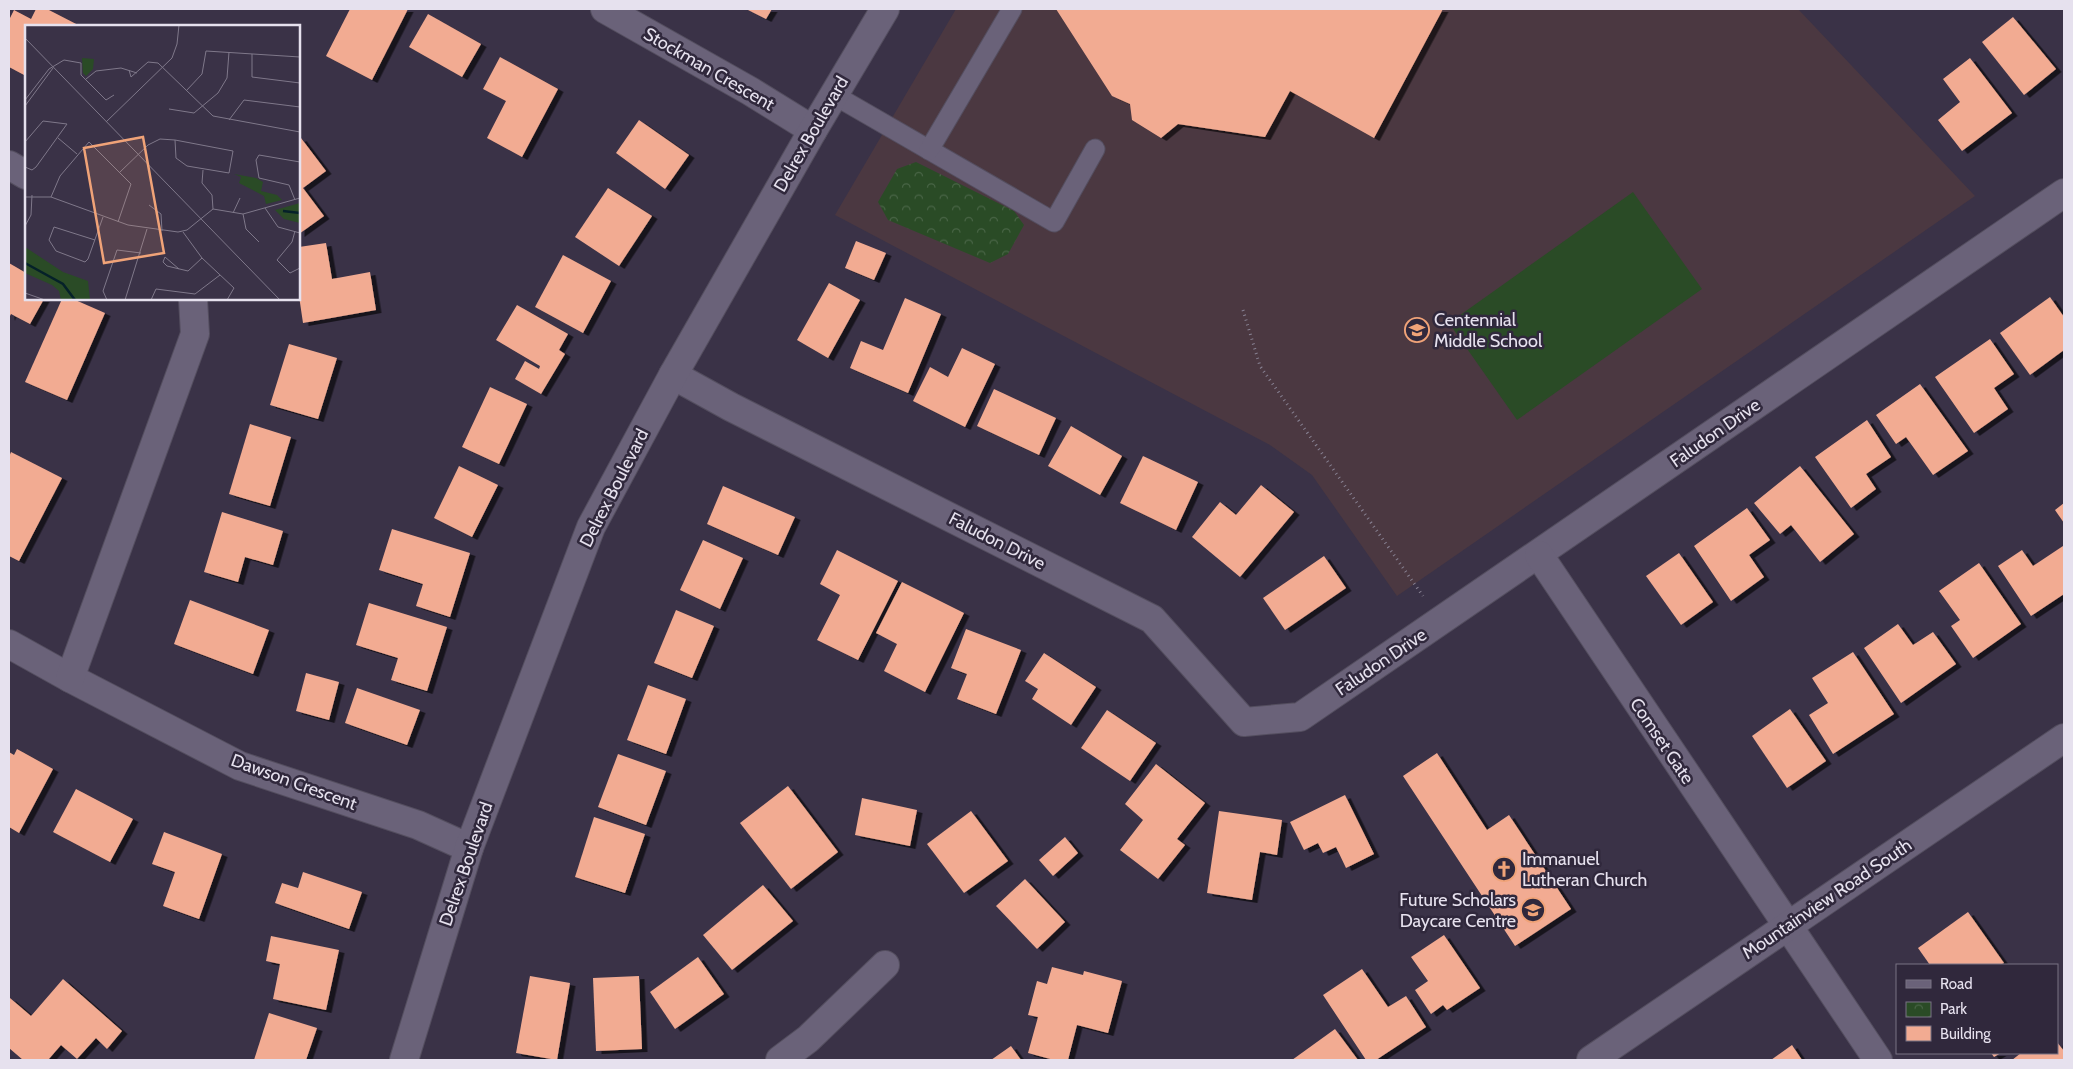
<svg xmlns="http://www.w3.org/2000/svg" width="2073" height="1069" font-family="Cabin,sans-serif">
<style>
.education{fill:#4b3841}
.green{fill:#2a4b26}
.park{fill:url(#park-crowns)}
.building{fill:#f2ab92;filter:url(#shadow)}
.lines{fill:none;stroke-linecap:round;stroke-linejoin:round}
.service-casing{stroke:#544e5f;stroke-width:21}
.minor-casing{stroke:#544e5f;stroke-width:30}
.tertiary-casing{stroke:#544e5f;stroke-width:30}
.secondary-casing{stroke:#544e5f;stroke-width:30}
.path{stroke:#888293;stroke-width:3;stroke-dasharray:1 4;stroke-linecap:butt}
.service{stroke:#6a6279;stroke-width:19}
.minor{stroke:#6a6279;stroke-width:28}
.tertiary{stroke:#6a6279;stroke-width:28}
.secondary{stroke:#6a6279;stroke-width:28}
.labels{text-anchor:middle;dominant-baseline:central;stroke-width:5;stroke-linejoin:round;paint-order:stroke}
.street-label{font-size:18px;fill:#e6e1ee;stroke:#30283c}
.poi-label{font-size:18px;fill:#e6e1ee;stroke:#30283c;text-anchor:start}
.inset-river{fill:none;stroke:#052129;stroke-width:2.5}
.inset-road{fill:none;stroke:#7f788a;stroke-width:1}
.view{fill:#f0a378;fill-opacity:0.15;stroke:#f0a378;stroke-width:2.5}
.inset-edge{fill:none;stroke:#e6e1ee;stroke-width:2.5}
</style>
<defs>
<pattern id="park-crowns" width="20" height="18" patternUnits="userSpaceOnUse" patternTransform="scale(1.25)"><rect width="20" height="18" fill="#2a4b26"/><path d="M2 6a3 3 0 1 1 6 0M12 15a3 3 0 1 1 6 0" fill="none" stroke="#496546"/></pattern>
<filter id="shadow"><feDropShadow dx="5.5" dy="3" stdDeviation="0" flood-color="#0009"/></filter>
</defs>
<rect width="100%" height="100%" fill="#3a3247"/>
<path class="education" d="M 956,9 L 1798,9 L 1975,196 L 1397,596 L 1312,475 L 1270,445 L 835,215 Z"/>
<path class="green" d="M 1633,192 L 1702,289 L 1517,420 L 1449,323 Z"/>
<path class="park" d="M 916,162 L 1014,211 L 1024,225 L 1008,254 L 990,263 L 888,220 L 878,202 L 897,169 Z"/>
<g class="building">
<path d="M 36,9 L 47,9 L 80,26 L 26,26 L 26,76 L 9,67 L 9,20 L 14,10 L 31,19 Z"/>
<path d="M 350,9 L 408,9 L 372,80 L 326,56 Z"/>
<path d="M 746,9 L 772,9 L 766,19 Z"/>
<path d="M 1056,9 L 1443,9 L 1374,138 L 1290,91 L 1265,137 L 1178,124 L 1161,138 L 1132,120 L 1130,104 L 1112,96 Z"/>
<path d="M 428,14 L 481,44 L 462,77 L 409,47 Z"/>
<path d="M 2013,17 L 2056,69 L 2024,95 L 1982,42 Z"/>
<path d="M 500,57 L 558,89 L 522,157 L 487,138 L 506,101 L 483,89 Z"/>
<path d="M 1970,58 L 2012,113 L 1962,151 L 1938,120 L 1960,102 L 1943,79 Z"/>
<path d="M 639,120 L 689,155 L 665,189 L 616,153 Z"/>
<path d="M 301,138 L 326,171 L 303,188 L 324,216 L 299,234 L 299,139 Z"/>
<path d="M 608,188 L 652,216 L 619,266 L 575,237 Z"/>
<path d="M 856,241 L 886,253 L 874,280 L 845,268 Z"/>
<path d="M 326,243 L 332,279 L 370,272 L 376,310 L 303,323 L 299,296 L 299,247 Z"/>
<path d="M 563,255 L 611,281 L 583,333 L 535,307 Z"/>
<path d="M 9,263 L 26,273 L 26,299 L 44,299 L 30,324 L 11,314 L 9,318 Z"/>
<path d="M 829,283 L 860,300 L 828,358 L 797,340 Z"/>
<path d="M 2050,297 L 2064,317 L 2064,350 L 2030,375 L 2000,333 Z"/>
<path d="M 905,298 L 941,314 L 908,393 L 850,368 L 861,341 L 883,350 Z"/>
<path d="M 62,299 L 73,299 L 105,313 L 67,400 L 25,382 Z"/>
<path d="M 517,305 L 568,334 L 559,350 L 565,354 L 541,394 L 515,379 L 525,361 L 539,369 L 540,366 L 496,340 Z"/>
<path d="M 1990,339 L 2014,374 L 1994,388 L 2008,409 L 1974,433 L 1935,377 Z"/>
<path d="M 289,344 L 337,358 L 318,419 L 270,405 Z"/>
<path d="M 962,348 L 995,364 L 965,427 L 913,401 L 930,367 L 948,377 Z"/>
<path d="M 1920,384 L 1968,451 L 1933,475 L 1906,437 L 1896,444 L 1876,415 Z"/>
<path d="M 490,387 L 527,404 L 499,464 L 462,447 Z"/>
<path d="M 994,389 L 1056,418 L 1039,455 L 977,426 Z"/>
<path d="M 1867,420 L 1891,457 L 1866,474 L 1876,489 L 1851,508 L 1815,457 Z"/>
<path d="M 250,424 L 291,437 L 270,506 L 229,494 Z"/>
<path d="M 1071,426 L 1122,456 L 1100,495 L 1048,466 Z"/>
<path d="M 11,452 L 62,478 L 19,561 L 9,556 L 9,457 Z"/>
<path d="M 1143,456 L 1198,482 L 1176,530 L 1120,503 Z"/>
<path d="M 459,466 L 498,485 L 472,537 L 434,518 Z"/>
<path d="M 1800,466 L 1854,534 L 1820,562 L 1791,525 L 1780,534 L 1754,503 Z"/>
<path d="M 1261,485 L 1294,512 L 1240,577 L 1192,537 L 1220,502 L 1236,515 Z"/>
<path d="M 723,486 L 795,517 L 778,555 L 707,524 Z"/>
<path d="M 2064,503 L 2064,523 L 2055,510 Z"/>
<path d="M 1747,508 L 1770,540 L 1749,555 L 1764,577 L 1731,601 L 1694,546 Z"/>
<path d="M 222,512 L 283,531 L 273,565 L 245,557 L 238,582 L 204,572 Z"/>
<path d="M 392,529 L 470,553 L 450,617 L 416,606 L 423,584 L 379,570 Z"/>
<path d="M 703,540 L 743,558 L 720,609 L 680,590 Z"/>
<path d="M 2063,546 L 2064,594 L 2031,616 L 1998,566 L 2022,550 L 2033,566 Z"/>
<path d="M 837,550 L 898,581 L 858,660 L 817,640 L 840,595 L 820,584 Z"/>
<path d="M 1679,553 L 1713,602 L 1681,625 L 1646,576 Z"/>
<path d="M 1324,556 L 1346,588 L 1285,630 L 1263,598 Z"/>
<path d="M 1979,563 L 2021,624 L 1973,658 L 1951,626 L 1960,620 L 1939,591 Z"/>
<path d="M 902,582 L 964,613 L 925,692 L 884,671 L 897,644 L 876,633 Z"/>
<path d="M 190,600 L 269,630 L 253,674 L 174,644 Z"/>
<path d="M 369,603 L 447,627 L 427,691 L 391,680 L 398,658 L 356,645 Z"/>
<path d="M 676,610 L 714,626 L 692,678 L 654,663 Z"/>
<path d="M 1898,624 L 1913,645 L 1933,632 L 1956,664 L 1901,703 L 1864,648 Z"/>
<path d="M 966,629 L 1021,650 L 996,714 L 957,699 L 967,674 L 951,668 Z"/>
<path d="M 1853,652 L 1894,714 L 1833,754 L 1809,715 L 1828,703 L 1812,678 Z"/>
<path d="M 1044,653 L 1096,687 L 1071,725 L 1032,699 L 1038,689 L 1025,681 Z"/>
<path d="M 306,673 L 339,682 L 329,720 L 296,711 Z"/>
<path d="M 648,685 L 686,699 L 666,754 L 627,740 Z"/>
<path d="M 357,688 L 420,710 L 407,745 L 345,723 Z"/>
<path d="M 1790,709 L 1826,761 L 1787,788 L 1752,736 Z"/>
<path d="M 1107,710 L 1156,743 L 1130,781 L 1081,748 Z"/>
<path d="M 17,749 L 53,769 L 19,833 L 9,827 L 9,752 L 14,755 Z"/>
<path d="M 1437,753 L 1487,830 L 1509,815 L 1571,909 L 1515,946 L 1403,776 Z"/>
<path d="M 618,754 L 666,771 L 646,825 L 598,807 Z"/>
<path d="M 1156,764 L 1205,803 L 1177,839 L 1185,845 L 1158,879 L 1120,850 L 1143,820 L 1125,804 Z"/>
<path d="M 788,786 L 838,852 L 791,889 L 740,823 Z"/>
<path d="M 76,789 L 133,819 L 110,862 L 53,832 Z"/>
<path d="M 1345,795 L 1374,854 L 1346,868 L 1336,847 L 1323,853 L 1318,843 L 1304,850 L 1290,822 Z"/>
<path d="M 862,798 L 917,810 L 910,846 L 855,835 Z"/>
<path d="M 971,811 L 1008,861 L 964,893 L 927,844 Z"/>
<path d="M 1219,811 L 1282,820 L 1277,855 L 1260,852 L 1252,900 L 1207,893 Z"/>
<path d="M 594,817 L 645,834 L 625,893 L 575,877 Z"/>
<path d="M 164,832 L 222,854 L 199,919 L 163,906 L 175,872 L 152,864 Z"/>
<path d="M 1065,837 L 1078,853 L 1053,876 L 1039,860 Z"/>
<path d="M 303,872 L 362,892 L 349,929 L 275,903 L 282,883 L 298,888 Z"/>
<path d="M 1025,879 L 1065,922 L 1037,949 L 996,906 Z"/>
<path d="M 763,885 L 793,921 L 732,970 L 703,935 Z"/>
<path d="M 1968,912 L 2004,963 L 2000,965 L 1930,965 L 1918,948 Z"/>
<path d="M 1444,935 L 1480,988 L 1447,1010 L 1443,1005 L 1431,1014 L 1415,990 L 1428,981 L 1411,957 Z"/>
<path d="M 271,936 L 339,950 L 326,1010 L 273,999 L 280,964 L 266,961 Z"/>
<path d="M 698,957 L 724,994 L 675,1029 L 650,992 Z"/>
<path d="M 1052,967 L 1083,975 L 1084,971 L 1122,981 L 1108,1033 L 1077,1025 L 1068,1060 L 1054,1060 L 1028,1053 L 1038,1017 L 1028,1015 L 1037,981 L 1047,984 Z"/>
<path d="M 1362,969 L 1388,1007 L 1406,996 L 1426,1027 L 1376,1060 L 1366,1060 L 1323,995 Z"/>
<path d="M 530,976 L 570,983 L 557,1060 L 516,1053 Z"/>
<path d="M 639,976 L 642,1049 L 596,1051 L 593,978 Z"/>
<path d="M 63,979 L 122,1031 L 107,1049 L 96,1038 L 77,1059 L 61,1045 L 48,1060 L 23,1060 L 9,1048 L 9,1000 L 10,998 L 31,1016 Z"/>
<path d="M 269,1013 L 317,1028 L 306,1060 L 254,1060 Z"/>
<path d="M 1335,1029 L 1358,1060 L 1292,1060 Z"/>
<path d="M 2057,1042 L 2064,1051 L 2064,1060 L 2012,1060 L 2021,1053 L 2057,1053 Z"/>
<path d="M 1792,1045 L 1802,1060 L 1771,1060 Z"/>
<path d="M 1011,1046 L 1021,1060 L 991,1060 Z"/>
<path d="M 1991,1053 L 2001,1053 L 1994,1057 Z"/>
</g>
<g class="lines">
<defs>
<g id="service">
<path d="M 834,95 L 1054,222 L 1095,149"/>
<path d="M 929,150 L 1012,9"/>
</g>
<g id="minor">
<path d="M 605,9 L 750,91 L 813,130"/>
<path d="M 9,165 L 26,175"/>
<path d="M 673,375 L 731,407 L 1152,619 L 1244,722 L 1300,717 L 2064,193"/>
<path d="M 1539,555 L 1878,1060"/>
<path d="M 9,644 L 70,678 L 240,766 L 418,825 L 469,848"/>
<path d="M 70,678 L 195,334 L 193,299"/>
<path d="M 780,1060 L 808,1039 L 885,965"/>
</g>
<path id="tertiary" d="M 404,1060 L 469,848 L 591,527 L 673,375 L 813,130 L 885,9"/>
<path id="secondary" d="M 1591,1060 L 2064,738"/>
</defs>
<use href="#service" class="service-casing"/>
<use href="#minor" class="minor-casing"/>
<use href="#tertiary" class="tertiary-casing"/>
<use href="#secondary" class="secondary-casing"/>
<path class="path" d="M 1243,310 L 1260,366 L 1423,596"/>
<use href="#service" class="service"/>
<use href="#minor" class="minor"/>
<use href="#tertiary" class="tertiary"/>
<use href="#secondary" class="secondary"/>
</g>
<defs>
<symbol id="school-ring" viewBox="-11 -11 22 22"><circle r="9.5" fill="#30283c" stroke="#f0a378" stroke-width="1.5"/><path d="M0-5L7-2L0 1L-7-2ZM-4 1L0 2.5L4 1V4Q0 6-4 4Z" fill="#f0a378"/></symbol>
<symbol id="church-ring" viewBox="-11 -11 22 22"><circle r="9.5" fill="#30283c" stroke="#f0a378" stroke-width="1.5"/><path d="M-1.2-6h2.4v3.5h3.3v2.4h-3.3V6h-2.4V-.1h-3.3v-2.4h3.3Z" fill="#f0a378"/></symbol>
</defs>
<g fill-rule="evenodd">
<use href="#school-ring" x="1403" y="316" width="28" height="28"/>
<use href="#church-ring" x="1490" y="855" width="28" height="28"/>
<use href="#school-ring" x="1519" y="896" width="28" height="28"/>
</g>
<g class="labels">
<g class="street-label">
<text transform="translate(709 69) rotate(30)">Stockman Crescent</text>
<text transform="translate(811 134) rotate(-60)">Delrex Boulevard</text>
<text transform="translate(1715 433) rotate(-35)">Faludon Drive</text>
<text transform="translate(614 488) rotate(-63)">Delrex Boulevard</text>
<text transform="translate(997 541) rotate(27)">Faludon Drive</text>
<text transform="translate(1381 662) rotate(-34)">Faludon Drive</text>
<text transform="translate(1662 741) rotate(56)">Comset Gate</text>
<text transform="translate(294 782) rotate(20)">Dawson Crescent</text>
<text transform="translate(466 864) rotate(-71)">Delrex Boulevard</text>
<text transform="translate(1827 899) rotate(-34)">Mountainview Road South</text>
</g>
<g class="poi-label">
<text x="1434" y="320">Centennial<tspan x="1434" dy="21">Middle School</tspan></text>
<text x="1522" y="859">Immanuel<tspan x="1522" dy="21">Lutheran Church</tspan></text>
<text x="1516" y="900" text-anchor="end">Future Scholars<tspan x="1516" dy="21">Daycare Centre</tspan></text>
</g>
</g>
<g transform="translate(25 25)">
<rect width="275" height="275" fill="#3a3247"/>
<path d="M 275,178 L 275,198 L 259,194 L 250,185 ZM 0,222 L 38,247 L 63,256 L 65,275 L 36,275 L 34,266 L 27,260 L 0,248 Z" fill="#2a4b26"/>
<path d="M 57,33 L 69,34 L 68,44 L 61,51 L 58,48 ZM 209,149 L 231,153 L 238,157 L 236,166 L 252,170 L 257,175 L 241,179 L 239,171 L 214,158 L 216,152 Z" fill="#2a4b26"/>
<path class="inset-river" d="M 258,186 L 275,188M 0,238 L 38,259 L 50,275"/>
<path class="inset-road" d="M 0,13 L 255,275M 227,29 L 227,52 L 275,58M 104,45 L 106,52 L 123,37 L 133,38 L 188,91 L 275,107M 61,54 L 71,46 L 96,43 L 112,48M 161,66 L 177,49 L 181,26 L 275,32M 0,75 L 24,44 L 39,35 L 56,38 L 56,50 L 81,75 L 89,70M 0,81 L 28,43M 144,84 L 169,88 L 193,68 L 202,53 L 204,27M 204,95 L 219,75 L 275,82M 81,97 L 147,33 L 152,19 L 154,0M 33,113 L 52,129M 0,117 L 18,96 L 42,99 L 11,142 L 7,145 L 0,142M 178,145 L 177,158 L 187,170 L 188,184M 95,147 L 123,120 L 135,114 L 150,115 L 208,126 L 204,148 L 162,141 L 151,133 L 150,115M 0,172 L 26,172 L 103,200 L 153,207 L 162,205 L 188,184 L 218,189 L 275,173M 26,172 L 35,151 L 64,117 L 106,159 L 93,197M 270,175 L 264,160 L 234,153 L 231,135 L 234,130 L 275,137M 124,180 L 136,189 L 137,206M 240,183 L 253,202 L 275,208M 208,188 L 215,173M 218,189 L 221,204 L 234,217M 0,201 L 6,190 L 7,170M 270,206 L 267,217 L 252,235 L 265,248 L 275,243M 158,207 L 177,233 L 209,263 L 202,275M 70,215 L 29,202 L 24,215 L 31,226 L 60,237 L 63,234 L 78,192M 154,244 L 140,232 L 138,237 L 142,241 L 163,246 L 177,233M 0,268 L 20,275M 82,275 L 78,266 L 92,225 L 116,228M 100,275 L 122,204M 126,275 L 131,264 L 170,269 L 195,250"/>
<path class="view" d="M 118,112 L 139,228 L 79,238 L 59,123 Z"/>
<rect width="275" height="275" class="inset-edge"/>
</g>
<rect width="2073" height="1069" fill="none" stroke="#e6e1ee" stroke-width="20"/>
<rect x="1896" y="964" width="162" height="90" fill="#30283c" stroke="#797283"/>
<rect x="1906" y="980" width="25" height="8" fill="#6a6279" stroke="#797283"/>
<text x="1940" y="989" font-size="15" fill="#e6e1ee">Road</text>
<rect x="1906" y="1002" width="25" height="15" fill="url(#park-crowns)" stroke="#797283"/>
<text x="1940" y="1014" font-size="15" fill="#e6e1ee">Park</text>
<rect x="1906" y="1026" width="25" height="15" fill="#f2ab92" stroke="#797283"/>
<text x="1940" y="1039" font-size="15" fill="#e6e1ee">Building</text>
</svg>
